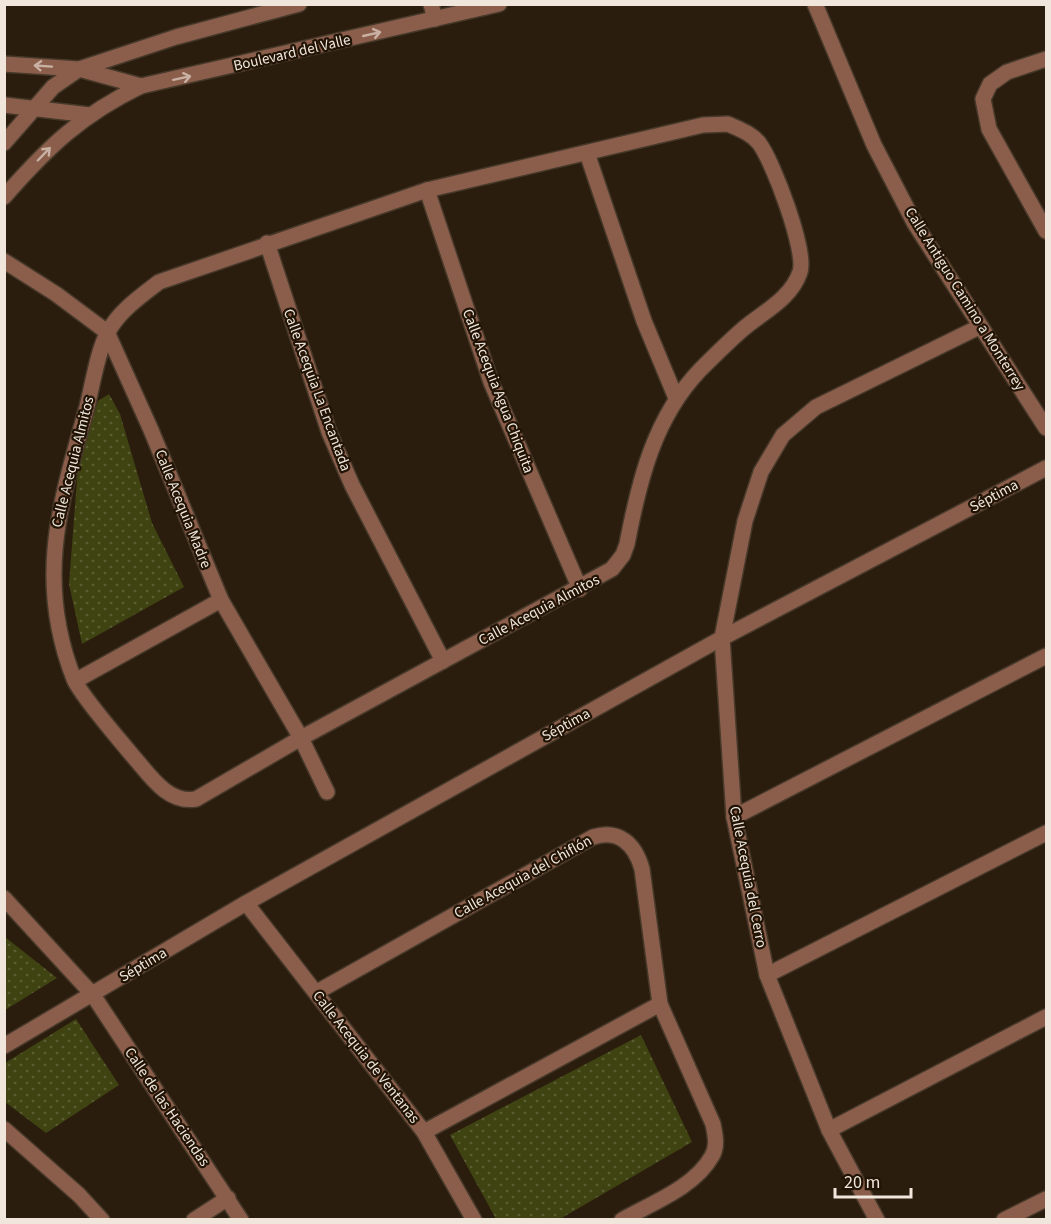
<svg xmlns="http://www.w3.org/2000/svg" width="1051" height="1224" font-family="'Source Sans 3',sans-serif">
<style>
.park{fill:url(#park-dots)}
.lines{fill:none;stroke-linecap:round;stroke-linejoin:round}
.minor-casing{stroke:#47392a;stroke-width:18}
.tertiary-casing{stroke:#47392a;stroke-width:18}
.minor{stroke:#8b5e4c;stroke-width:15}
.tertiary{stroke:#8b5e4c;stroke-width:15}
.oneway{stroke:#c8b0a2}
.labels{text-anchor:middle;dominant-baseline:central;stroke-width:4.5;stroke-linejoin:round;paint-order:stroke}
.street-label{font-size:15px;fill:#f0e6dc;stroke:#211405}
</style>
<defs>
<pattern id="park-dots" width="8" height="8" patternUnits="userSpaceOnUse" patternTransform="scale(1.5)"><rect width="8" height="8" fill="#3f4311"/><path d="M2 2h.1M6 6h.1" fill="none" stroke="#5b5e33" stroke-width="1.8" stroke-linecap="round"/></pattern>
</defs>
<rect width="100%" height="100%" fill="#2b1d0d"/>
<g class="park">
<path d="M 109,394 L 120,414 L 152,523 L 184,587 L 82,644 L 69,584 L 78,467 L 98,401 Z"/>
<path d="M 5,937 L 57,978 L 5,1010 L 4,1010 Z"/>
<path d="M 76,1019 L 119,1085 L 46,1133 L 5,1102 L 5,1063 Z"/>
<path d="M 641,1035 L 692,1142 L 560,1219 L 496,1219 L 450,1135 Z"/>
</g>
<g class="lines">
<defs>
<g id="minor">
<path d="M 431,4 L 435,19"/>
<path d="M 1046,59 L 1007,72 L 990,84 L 983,99 L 989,129 L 1046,231"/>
<path d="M 728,124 C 739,129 751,133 759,143 C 773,161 807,252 800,272 C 791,299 763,312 743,329 C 728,342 714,356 700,370 C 654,418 639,481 627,544 L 623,555 L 612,569 L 301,738 L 196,799 C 167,804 149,774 132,755 C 119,739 81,696 74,679 C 35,580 60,503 87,407 C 92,387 98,349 108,332 C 119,311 141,296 159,282 L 427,190 L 703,125 Z"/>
<path d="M 587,153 L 644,321 L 676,398"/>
<path d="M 427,190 L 491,382 L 580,589"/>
<path d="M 267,243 L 329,432 L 352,485 L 443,661"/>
<path d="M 4,261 L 56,294 L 107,332 L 151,430 L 221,600 L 301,738 L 327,792"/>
<path d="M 75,681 L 221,600"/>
<path d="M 734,817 L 1046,656"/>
<path d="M 246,903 L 424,1132 L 474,1220"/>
<path d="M 767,975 L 1046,833"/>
<path d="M 317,992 L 593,837 C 619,829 635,844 642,869 L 660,1004 L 713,1124 C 715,1134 718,1146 712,1156 C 695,1187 652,1203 622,1220"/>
<path d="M 4,1046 L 246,903 L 722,638 L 1046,468"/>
<path d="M 4,1129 L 79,1195 L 102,1220"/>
<path d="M 829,1130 L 1046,1017"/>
<path d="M 424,1132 L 660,1004"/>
<path d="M 194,1220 L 228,1198"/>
<path d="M 877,1220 L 829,1130 L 767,975 L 734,817 L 722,638 L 745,521 L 761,472 L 783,435 L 816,407 L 979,327"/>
<path d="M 1004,1220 L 1046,1199"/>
</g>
<g id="tertiary">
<path d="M 815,4 L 874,145 L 915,224 L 1046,428"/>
<path d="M 4,64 L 79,69 L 141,86"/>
<path d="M 4,105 L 90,115"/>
<path d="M 4,143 L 53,87 L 79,69 L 176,37 L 299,4"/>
<path d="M 4,197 C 48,147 81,115 141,86 L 499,4"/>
<path d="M 4,898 L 93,995 L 241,1220"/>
</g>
</defs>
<use href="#minor" class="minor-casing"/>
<use href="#tertiary" class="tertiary-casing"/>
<use href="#minor" class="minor"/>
<use href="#tertiary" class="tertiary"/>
</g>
<defs><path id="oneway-shaft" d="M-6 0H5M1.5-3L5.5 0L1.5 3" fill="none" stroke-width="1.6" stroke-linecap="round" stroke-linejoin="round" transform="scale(1.5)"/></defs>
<g class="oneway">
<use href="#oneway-shaft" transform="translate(372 34) rotate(-13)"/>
<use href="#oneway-shaft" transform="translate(43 66) rotate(-176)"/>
<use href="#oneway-shaft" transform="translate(182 78) rotate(-12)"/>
<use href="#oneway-shaft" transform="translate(44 154) rotate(-46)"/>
</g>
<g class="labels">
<g class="street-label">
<text transform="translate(292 53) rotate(-13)">Boulevard del Valle</text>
<text transform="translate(965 299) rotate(58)">Calle Antiguo Camino a Monterrey</text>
<text transform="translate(317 390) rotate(70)">Calle Acequia La Encantada</text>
<text transform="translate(498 391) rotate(69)">Calle Acequia Agua Chiquita</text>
<text transform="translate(73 462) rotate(-76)">Calle Acequia Almitos</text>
<text transform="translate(994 496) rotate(-28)">Séptima</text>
<text transform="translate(183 509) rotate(68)">Calle Acequia Madre</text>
<text transform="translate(539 610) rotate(-28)">Calle Acequia Almitos</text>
<text transform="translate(566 725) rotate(-29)">Séptima</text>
<text transform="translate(523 877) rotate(-29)">Calle Acequia del Chiflón</text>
<text transform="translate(748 877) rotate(79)">Calle Acequia del Cerro</text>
<text transform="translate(143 965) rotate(-31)">Séptima</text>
<text transform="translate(366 1057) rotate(52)">Calle Acequia de Ventanas</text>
<text transform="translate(167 1107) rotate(56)">Calle de las Haciendas</text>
</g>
</g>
<rect width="1051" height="1224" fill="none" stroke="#f0e6dc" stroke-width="12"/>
<path d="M835 1188v9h76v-9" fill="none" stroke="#f0e6dc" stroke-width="3"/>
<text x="844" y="1188" font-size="18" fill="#f0e6dc" stroke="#211405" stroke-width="4.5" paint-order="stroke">20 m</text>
</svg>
